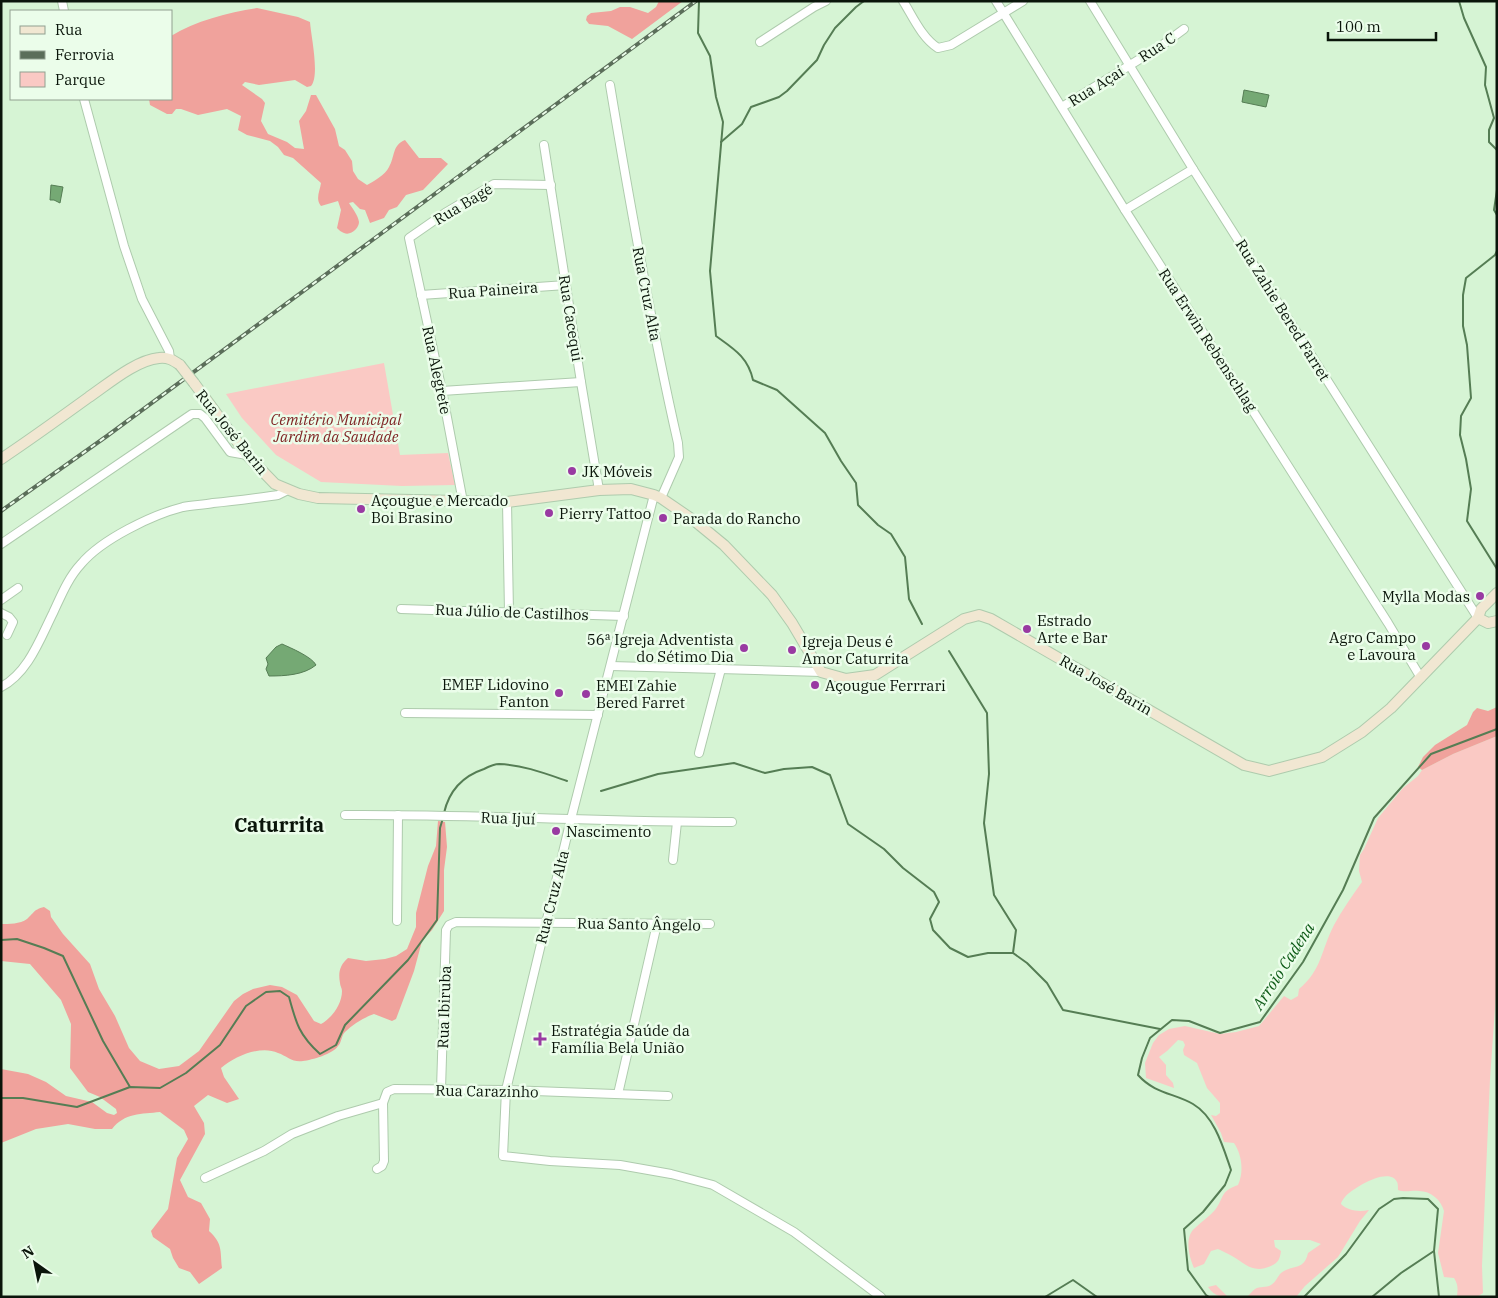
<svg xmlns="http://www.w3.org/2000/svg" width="1498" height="1298" font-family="'IBM Plex Serif',serif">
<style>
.green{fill:#fac9c4}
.forest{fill:#f0a29c}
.water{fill:#75a974;stroke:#557d54}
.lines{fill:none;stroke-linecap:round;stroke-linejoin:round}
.stream{stroke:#557d54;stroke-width:2}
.street-casing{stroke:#aecbad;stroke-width:10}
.secondary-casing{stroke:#aecbad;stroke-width:12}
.street{stroke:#fff;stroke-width:8}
.secondary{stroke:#f1e7d2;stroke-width:10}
.rail-casing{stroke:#5b6e5a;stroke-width:4}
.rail{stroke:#ebfdea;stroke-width:2;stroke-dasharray:5.5;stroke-linecap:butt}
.secondary-bridge-casing{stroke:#aecbad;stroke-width:12;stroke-linecap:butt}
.secondary-bridge{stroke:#f1e7d2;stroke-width:10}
.poi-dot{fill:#993aa2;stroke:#ebfdea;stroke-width:2}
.labels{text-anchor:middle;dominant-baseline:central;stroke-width:5;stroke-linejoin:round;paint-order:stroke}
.street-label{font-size:15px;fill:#0a150a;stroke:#ebfdea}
.park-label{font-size:15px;font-style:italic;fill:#802626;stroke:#ebfdea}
.poi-label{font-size:15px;fill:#0a150a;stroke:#ebfdea;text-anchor:start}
.water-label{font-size:16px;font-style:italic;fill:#0e5b17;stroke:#ebfdea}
.district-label{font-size:20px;font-weight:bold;fill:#0a150a;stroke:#ebfdea}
</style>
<rect width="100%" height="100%" fill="#d6f4d4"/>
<g class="green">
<path d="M 384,363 L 400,455 L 448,453 L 455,485 L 402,486 L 321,482 L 276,455 L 242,418 L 226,394 Z"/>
<path d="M 1497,736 L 1497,980 L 1490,1079 L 1482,1266 L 1483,1293 L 1477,1297 L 1457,1296 C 1458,1289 1458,1284 1454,1278 L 1444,1277 L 1438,1253 L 1444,1211 C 1441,1200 1431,1191 1419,1191 C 1411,1190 1406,1193 1398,1190 C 1398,1189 1398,1183 1397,1182 C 1389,1166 1353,1188 1345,1197 C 1344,1198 1341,1202 1341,1204 C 1348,1211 1359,1212 1369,1210 L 1360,1221 L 1338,1257 L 1305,1286 L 1296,1297 L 1246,1297 C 1250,1295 1252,1291 1255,1289 C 1260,1286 1266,1288 1271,1285 C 1276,1282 1277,1277 1281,1273 C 1293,1264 1304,1271 1308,1253 L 1321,1244 L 1310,1240 L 1274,1240 L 1275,1247 L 1281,1251 C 1280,1259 1278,1263 1271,1266 C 1253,1274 1246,1264 1232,1256 C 1227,1253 1222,1251 1218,1249 L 1211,1251 L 1204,1264 L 1194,1268 C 1189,1257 1184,1237 1195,1228 C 1202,1221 1209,1217 1215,1210 C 1225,1197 1219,1192 1238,1185 C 1244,1172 1242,1155 1234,1143 L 1224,1142 L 1221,1133 L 1211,1115 L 1216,1116 L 1220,1113 L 1220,1103 L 1207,1088 L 1197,1063 L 1184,1055 L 1183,1050 L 1185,1045 L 1183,1041 L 1178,1040 L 1167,1051 L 1159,1057 L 1166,1065 L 1166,1075 L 1173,1083 L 1174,1088 L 1146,1078 L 1145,1063 L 1153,1043 L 1159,1035 L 1169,1029 L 1185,1026 L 1220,1034 L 1236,1032 L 1259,1026 L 1284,996 L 1291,1000 L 1298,996 L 1299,989 C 1322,970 1321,950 1334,925 C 1342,910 1352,896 1362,882 L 1359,871 L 1360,855 L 1364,849 L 1378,818 L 1403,788 L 1418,776 L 1422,770 L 1453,754 Z"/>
<path d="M 1216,1285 L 1227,1296 L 1233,1297 C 1221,1297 1215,1297 1208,1287 Z"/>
</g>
<g class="forest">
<path d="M 659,1 L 683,1 L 632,39 L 608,26 L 589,24 L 586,20 L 587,16 L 591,13 L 611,11 L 620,7 L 630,7 L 648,13 L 656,7 Z"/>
<path d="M 257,8 L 298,17 L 310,22 C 311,36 320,76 311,86 L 307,87 L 295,80 L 259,85 L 245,82 L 242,85 L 262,99 L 265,103 L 261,121 L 268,134 L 287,142 L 295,148 L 304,149 L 299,121 L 306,111 L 311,95 L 316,95 L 335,129 L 339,146 L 345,150 L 352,161 L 353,171 L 358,179 L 367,185 C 374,181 385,175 389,167 C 395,157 392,145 405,140 L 419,158 L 441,158 L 448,164 L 423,190 L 406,195 L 397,207 L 389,210 L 384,218 L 370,223 L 365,210 L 360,209 L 353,202 L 349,203 C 352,208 358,215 359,222 C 359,228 351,236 344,233 C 341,232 339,230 337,228 L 341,210 L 338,201 L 321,206 C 315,199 320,191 321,183 L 293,158 L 284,155 L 278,147 L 270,141 L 247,135 L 238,130 L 241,116 L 227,109 L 198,115 L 181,109 L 176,109 L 172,114 L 167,114 L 150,105 L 149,99 L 171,99 L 171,36 C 195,21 229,12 257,8 Z"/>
<path d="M 1497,707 L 1497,736 L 1453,754 L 1422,770 L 1418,767 L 1423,757 L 1435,745 L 1467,725 L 1473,712 L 1477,708 L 1488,711 Z"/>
<path d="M 438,821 L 445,822 L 447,847 L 444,870 L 444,911 L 432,930 L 422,941 L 414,971 L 396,1019 L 392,1021 L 374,1014 C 363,1018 353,1024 345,1032 C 341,1036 342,1042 338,1046 C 333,1054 312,1060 303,1061 C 293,1063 287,1056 278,1053 C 261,1045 235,1056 221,1068 L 224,1077 L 239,1099 L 227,1103 L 208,1095 L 194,1106 L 204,1123 L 205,1134 L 180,1180 L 188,1197 L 201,1203 L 210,1219 L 209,1231 C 223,1244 220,1250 222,1268 L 199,1284 L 190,1272 L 179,1268 L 173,1258 L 170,1249 L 153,1237 L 151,1231 L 168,1209 L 177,1158 L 188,1139 L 184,1130 L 160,1112 C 142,1114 124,1113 112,1129 L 95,1129 L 68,1124 L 36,1129 L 1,1143 L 1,1069 L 28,1074 L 46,1082 L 66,1096 L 92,1102 L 107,1113 L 114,1115 L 117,1113 L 116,1109 L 100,1097 L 88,1092 L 70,1068 L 71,1024 L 61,1000 L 30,964 L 1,961 L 1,924 C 9,924 20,924 27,919 C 35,912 33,910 44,907 L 50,911 L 51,917 L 63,934 L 90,964 L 99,989 L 115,1016 L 129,1048 L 140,1061 L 159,1069 L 179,1066 L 199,1051 L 234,1001 L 243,994 L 253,989 L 270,985 L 282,987 L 297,995 L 314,1021 L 321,1024 C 332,1018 342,1004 342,991 C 342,988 340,986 340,983 C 338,972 340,965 348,958 L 366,961 L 385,959 L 396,956 L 407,949 L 416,927 L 416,913 L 428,866 L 436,846 Z"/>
</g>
<g class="water">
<path d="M 1244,90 L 1269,95 L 1266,107 L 1242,102 Z"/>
<path d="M 51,185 L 63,187 L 60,203 L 54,200 L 50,200 Z"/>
<path d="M 282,644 C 291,648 312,657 316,665 C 304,675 285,676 269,676 L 266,669 L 268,664 L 266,658 L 276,647 Z"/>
</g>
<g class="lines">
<g class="stream">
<path d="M 699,1 L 698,33 L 710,56 L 716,97 L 723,122 L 710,271 L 716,336 C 734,349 748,357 753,380 L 777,390 L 825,433 L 841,461 L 856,483 L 858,505 L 878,525 L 891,534 L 905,557 L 909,599 L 922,624"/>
<path d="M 1459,1 L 1464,18 L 1486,67 L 1485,85 L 1494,118 L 1489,130 L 1489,142 L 1497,150"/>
<path d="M 721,142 L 742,124 L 751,107 L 779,97 L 787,91 L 817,60 L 824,45 L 835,28 L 856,7 L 864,1"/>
<path d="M 1497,190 L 1494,210 L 1497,215"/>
<path d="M 1497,251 L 1495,255 L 1466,278 L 1463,295 L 1463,326 L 1467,345 L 1471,398 L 1461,416 L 1460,435 L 1466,459 L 1471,489 L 1467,521 L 1497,569"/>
<path d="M 949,651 L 987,713 L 989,774 L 984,823 L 994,895 L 1016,930 L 1013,953"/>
<path d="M 601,791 L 658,774 L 734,763 L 765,773 L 784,769 L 812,767 L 830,775 L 848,824 L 884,849 L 903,868 L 934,892 L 939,902 L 930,919 L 933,930 L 950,948 L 968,957 L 988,953 L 1013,953 L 1027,963 L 1047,983 L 1063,1010 L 1160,1029"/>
<path d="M 444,813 C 449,791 463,776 484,769 C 488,767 494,764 499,764 C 523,765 544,773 567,781"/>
<path d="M 1,940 L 17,939 L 44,948 L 63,956 L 103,1041 L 130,1087"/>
<path d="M 1,1098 L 23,1098 L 77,1107 L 130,1087 L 160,1088 L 186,1073 L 220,1045 L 246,1006 L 266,992 L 280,991 L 289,997 C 296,1023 299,1035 320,1054 L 336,1045 L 345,1025 L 408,960 L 437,920 L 440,828 L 443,818"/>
<path d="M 1045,1297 L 1073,1280 L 1097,1297"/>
<path d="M 1209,1297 L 1206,1295 L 1188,1270 L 1184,1229 L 1203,1212 L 1225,1185 L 1231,1170 C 1223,1147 1215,1117 1193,1104 C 1174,1093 1155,1094 1138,1075 L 1142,1058 L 1150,1038 L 1172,1020 L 1189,1021 L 1220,1033 L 1260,1022 L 1303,962 L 1343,890 L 1374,818 L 1431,754 L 1497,729"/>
<path d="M 1304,1297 L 1346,1254 L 1379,1209 L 1394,1199 L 1403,1198 L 1428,1199 L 1438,1209 L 1434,1251 L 1439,1297"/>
<path d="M 1372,1297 L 1401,1273 L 1434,1251"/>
</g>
<defs>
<g id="street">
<path d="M 62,1 L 64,11"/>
<path d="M 903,1 C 913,17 922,38 938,48 L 951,45 L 1023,1"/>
<path d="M 996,1 L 1125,210 L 1388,623 L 1421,678"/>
<path d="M 1090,1 L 1193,169 L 1478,618"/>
<path d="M 760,42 L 814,7 L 826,1"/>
<path d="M 610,85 C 630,205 651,325 678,443 L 679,457 L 661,498"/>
<path d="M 84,99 L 124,246 L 142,299 L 169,351 L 170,359"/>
<path d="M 1062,107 L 1161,46 L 1184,29"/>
<path d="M 544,145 L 581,382 L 599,490"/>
<path d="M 1125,210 L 1193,169"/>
<path d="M 421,295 L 566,285"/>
<path d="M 442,391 L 581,382"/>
<path d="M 654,495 L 571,819 L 506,1090 L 503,1156 L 550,1161 L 620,1165 L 671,1174 L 713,1185 L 794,1232 L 881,1297"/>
<path d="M 463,502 L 442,391 L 409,238 L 445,213 L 494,184 L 551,185"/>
<path d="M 507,502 L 509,612"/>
<path d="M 1,544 L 192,414 L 200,414 L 205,418 L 230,452 L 247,455"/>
<path d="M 1,600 L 18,588"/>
<path d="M 401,609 L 624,616"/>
<path d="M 1,613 L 9,617 L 13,622 L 7,635"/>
<path d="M 611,666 L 821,672"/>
<path d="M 1,687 C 28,673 40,639 53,613 C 61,596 68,578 81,564 C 102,539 152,515 183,507 C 193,505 204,505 213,503 C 235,501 256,498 278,495 L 288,490"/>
<path d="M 405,713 L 598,715"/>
<path d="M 699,753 L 721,669"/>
<path d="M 345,815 C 474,814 603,822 732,822"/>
<path d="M 673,860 L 677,822"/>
<path d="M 397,921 L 398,815"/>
<path d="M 441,1089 L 446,930 L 449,925 L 456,922 L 710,924"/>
<path d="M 618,1094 L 657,924"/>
<path d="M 377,1169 L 382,1166 L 384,1161 L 383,1103 L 387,1092 L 394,1089 L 506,1090 L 668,1096"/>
<path d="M 205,1178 L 264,1151 L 292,1134 L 338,1116 L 383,1103"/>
</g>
<g id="secondary">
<path d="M 194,383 L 247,455 L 275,484 L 299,494 L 318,498 L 507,502 L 599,490 L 631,489 L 654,495 L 661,498 L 696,522 L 724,545 L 772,595 L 792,623 L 821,672 L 846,679 L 875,675 L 964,619 L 979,615 L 991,619 L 1244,765 L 1269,771 L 1322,757 L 1362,732 L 1391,708 L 1478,618 L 1481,609 L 1497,593"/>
<path d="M 1,459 C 31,439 60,418 89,397 C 108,384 136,360 159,358 C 168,357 173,360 180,365"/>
<path d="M 1478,618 L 1488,623 L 1497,621"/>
</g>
</defs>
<use href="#street" class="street-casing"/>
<use href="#secondary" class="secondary-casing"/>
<use href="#street" class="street"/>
<use href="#secondary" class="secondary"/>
<defs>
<path id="rail" d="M 1,511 L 107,436 L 696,1"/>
</defs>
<use href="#rail" class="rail-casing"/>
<use href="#rail" class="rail"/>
<defs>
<path id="secondary-bridge" d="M 180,365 L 194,383"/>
</defs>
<use href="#secondary-bridge" class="secondary-bridge-casing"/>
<use href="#secondary-bridge" class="secondary-bridge"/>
</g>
<g class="poi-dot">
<circle cx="572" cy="471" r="5"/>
<circle cx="361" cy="509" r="5"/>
<circle cx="549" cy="513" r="5"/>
<circle cx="663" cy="518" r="5"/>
<circle cx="1480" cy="596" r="5"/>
<circle cx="1027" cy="629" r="5"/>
<circle cx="1426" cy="646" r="5"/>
<circle cx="744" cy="648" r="5"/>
<circle cx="792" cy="650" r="5"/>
<circle cx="815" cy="685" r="5"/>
<circle cx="559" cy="693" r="5"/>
<circle cx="586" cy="694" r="5"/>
<circle cx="556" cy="831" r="5"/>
<path d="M537.5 1031.5h5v5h5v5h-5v5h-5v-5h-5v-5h5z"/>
</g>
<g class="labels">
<g class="street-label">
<text transform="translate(1157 47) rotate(-33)">Rua C</text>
<text transform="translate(1096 86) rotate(-32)">Rua Açaí</text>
<text transform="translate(463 204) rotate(-31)">Rua Bagé</text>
<text transform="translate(493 290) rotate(-4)">Rua Paineira</text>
<text transform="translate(647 294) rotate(79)">Rua Cruz Alta</text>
<text transform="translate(1283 310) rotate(58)">Rua Zahie Bered Farret</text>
<text transform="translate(571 318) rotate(81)">Rua Cacequi</text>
<text transform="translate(1208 340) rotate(57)">Rua Erwin Rebenschlag</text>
<text transform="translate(437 370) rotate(78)">Rua Alegrete</text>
<text transform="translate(232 432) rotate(51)">Rua José Barin</text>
<text transform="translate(512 612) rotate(2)">Rua Júlio de Castilhos</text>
<text transform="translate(1106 685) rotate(30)">Rua José Barin</text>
<text transform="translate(508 818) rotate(2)">Rua Ijuí</text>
<text transform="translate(552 897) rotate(-76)">Rua Cruz Alta</text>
<text transform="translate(639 924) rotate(1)">Rua Santo Ângelo</text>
<text transform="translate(444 1007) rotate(-88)">Rua Ibiruba</text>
<text transform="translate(487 1091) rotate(1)">Rua Carazinho</text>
</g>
<g class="park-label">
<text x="336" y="419">Cemitério Municipal<tspan x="336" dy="17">Jardim da Saudade</tspan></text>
</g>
<g class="poi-label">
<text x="582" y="471">JK Móveis</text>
<text x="371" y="500">Açougue e Mercado<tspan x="371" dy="17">Boi Brasino</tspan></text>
<text x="559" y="513">Pierry Tattoo</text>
<text x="673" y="518">Parada do Rancho</text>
<text x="1470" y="596" text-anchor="end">Mylla Modas</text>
<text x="1037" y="620">Estrado<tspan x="1037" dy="17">Arte e Bar</tspan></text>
<text x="1416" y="637" text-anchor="end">Agro Campo<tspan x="1416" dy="17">e Lavoura</tspan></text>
<text x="734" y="639" text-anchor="end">56ª Igreja Adventista<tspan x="734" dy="17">do Sétimo Dia</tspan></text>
<text x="802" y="641">Igreja Deus é<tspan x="802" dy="17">Amor Caturrita</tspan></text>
<text x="549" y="684" text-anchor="end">EMEF Lidovino<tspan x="549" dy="17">Fanton</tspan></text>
<text x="596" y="685">EMEI Zahie<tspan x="596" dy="17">Bered Farret</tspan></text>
<text x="825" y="685">Açougue Ferrrari</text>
<text x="566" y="831">Nascimento</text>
<text x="551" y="1030">Estratégia Saúde da<tspan x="551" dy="17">Família Bela União</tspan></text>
</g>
<g class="water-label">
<text transform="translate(1283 966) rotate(-57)">Arroio Cadena</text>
</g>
<g class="district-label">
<text x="279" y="824">Caturrita</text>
</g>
</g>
<rect width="1498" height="1298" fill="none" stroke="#0a150a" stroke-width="5"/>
<rect x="10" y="10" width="162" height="90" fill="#ebfdea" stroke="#91a090"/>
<rect x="20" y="26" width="25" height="8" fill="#f1e7d2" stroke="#91a090"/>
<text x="55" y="35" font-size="15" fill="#0a150a">Rua</text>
<rect x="20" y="51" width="25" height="8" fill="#5b6e5a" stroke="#91a090"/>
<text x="55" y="60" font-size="15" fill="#0a150a">Ferrovia</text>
<rect x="20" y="72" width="25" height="15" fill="#fac9c4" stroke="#91a090"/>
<text x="55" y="85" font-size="15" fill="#0a150a">Parque</text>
<g transform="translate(35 1263) rotate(327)" stroke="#ebfdea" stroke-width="4" paint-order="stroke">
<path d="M0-4L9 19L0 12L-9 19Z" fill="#0a150a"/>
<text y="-8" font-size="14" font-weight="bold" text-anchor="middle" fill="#0a150a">N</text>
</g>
<path d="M1328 32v8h108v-8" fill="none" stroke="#0a150a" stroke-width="2.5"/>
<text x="1336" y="32" font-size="15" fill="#0a150a" stroke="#ebfdea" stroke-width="4" paint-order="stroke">100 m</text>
</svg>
